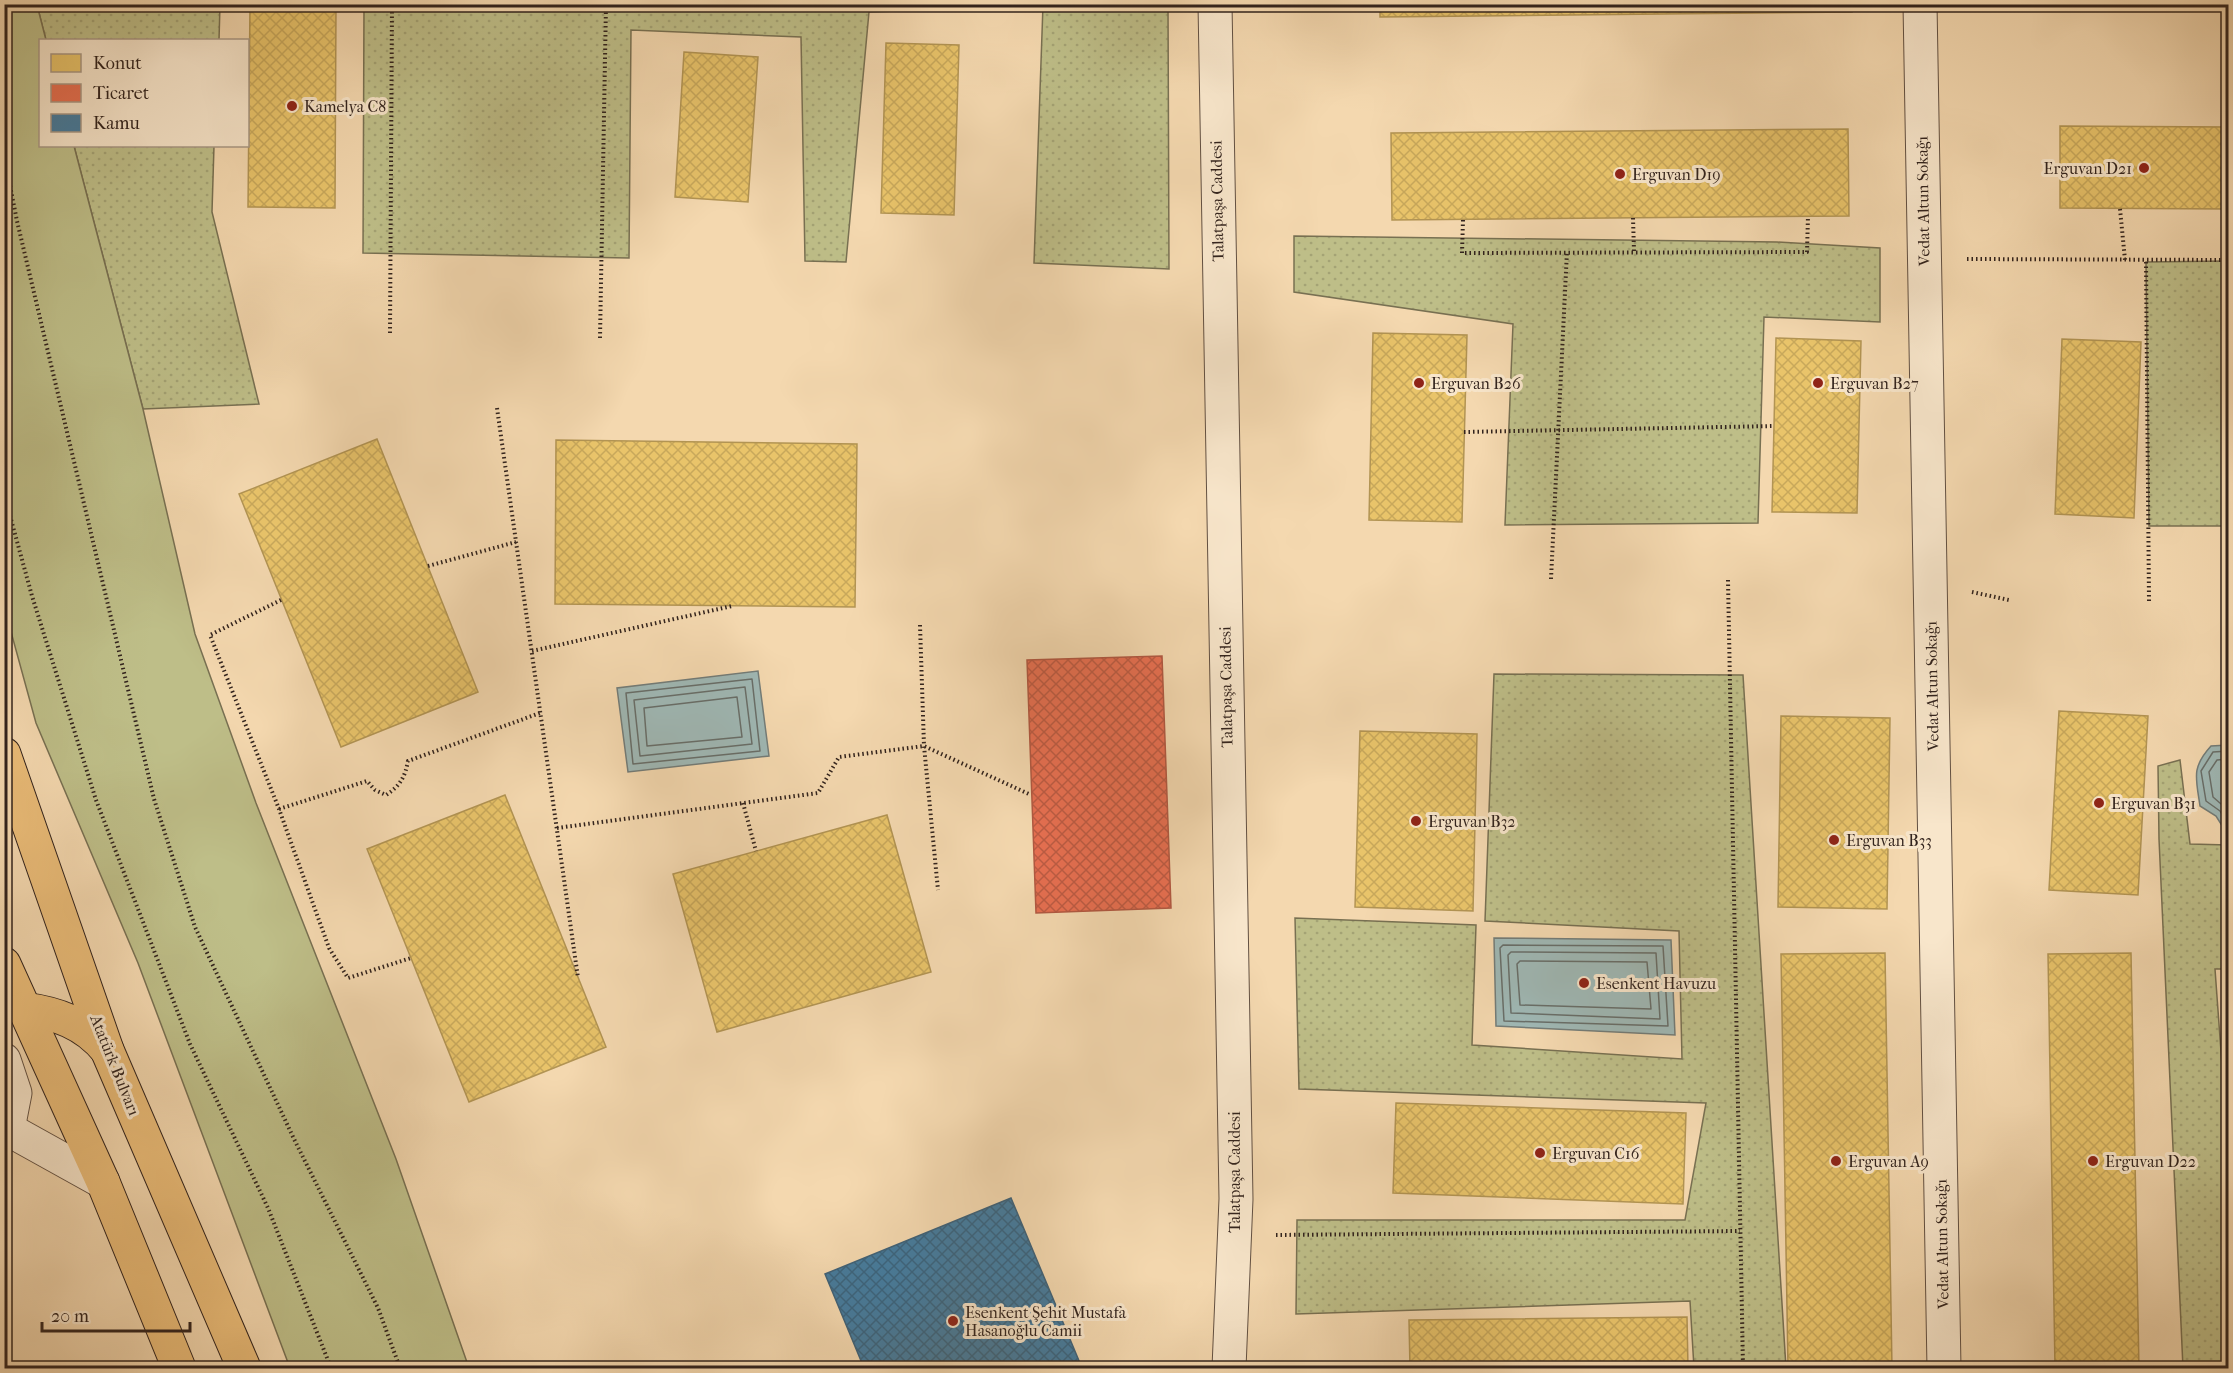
<svg xmlns="http://www.w3.org/2000/svg" width="2233" height="1373" font-family="'IM FELL French Canon',serif">
<style>
.grass{fill:url(#grass-dots);stroke:#787052;stroke-width:1.5}
.park{fill:#bebe88;stroke:#787052;stroke-width:1.5}
.water{fill:#9fb8b5;stroke:#737c78;stroke-width:1.5}
.homes{fill:url(#homes-cross-hatch);stroke:#b29453;stroke-width:1.5}
.shops{fill:url(#shops-cross-hatch);stroke:#b15841;stroke-width:1.5}
.public{fill:url(#public-cross-hatch);stroke:#3f6177;stroke-width:1.5}
.lines{fill:none;stroke-linecap:round;stroke-linejoin:round}
.shore{stroke:#686e69;stroke-width:1.5}
.minor-casing{stroke:#625042;stroke-width:35}
.major-casing{stroke:#32231d;stroke-width:35}
.path{stroke:#32231d;stroke-width:4;stroke-dasharray:1.5 3;stroke-linecap:butt}
.minor{stroke:#f8e6cb;stroke-width:33}
.major{stroke:#eabc78;stroke-width:33}
.poi-dot{fill:#8f2418;stroke:#f8e6cb;stroke-width:2}
.labels{text-anchor:middle;dominant-baseline:central;stroke-width:6;stroke-linejoin:round;paint-order:stroke}
.poi-label{font-size:16px;fill:#32231d;stroke:#f8e6cb;text-anchor:start}
.street-label{font-size:16px;fill:#32231d;stroke:#f8e6cb}
</style>
<defs>
<pattern id="grass-dots" width="8" height="8" patternUnits="userSpaceOnUse" patternTransform="scale(1.5)"><rect width="8" height="8" fill="#bebe88"/><path d="M2 2h.1M6 6h.1" fill="none" stroke="#a4a375" stroke-width="1.8" stroke-linecap="round"/></pattern>
<pattern id="homes-cross-hatch" width="8" height="8" patternUnits="userSpaceOnUse" patternTransform="scale(1.5)"><rect width="8" height="8" fill="#e9c46a"/><path d="M0 0l8 8M0 8l8-8" fill="none" stroke="#c8a85b"/></pattern>
<pattern id="shops-cross-hatch" width="8" height="8" patternUnits="userSpaceOnUse" patternTransform="scale(1.5)"><rect width="8" height="8" fill="#e76f51"/><path d="M0 0l8 8M0 8l8-8" fill="none" stroke="#bc5b43"/></pattern>
<pattern id="public-cross-hatch" width="8" height="8" patternUnits="userSpaceOnUse" patternTransform="scale(1.5)"><rect width="8" height="8" fill="#457b9d"/><path d="M0 0l8 8M0 8l8-8" fill="none" stroke="#3a647f"/></pattern>
</defs>
<rect width="100%" height="100%" fill="#f4d8af"/>
<filter id="stains"><feTurbulence type="fractalNoise" baseFrequency=".00333" numOctaves="4"/><feColorMatrix values="0 0 0 0 .2 0 0 0 0 .09 0 0 0 0 .02 0 0 0 .5 -.17"/></filter>
<radialGradient id="worn" r=".72"><stop offset=".6" stop-color="#630" stop-opacity="0"/><stop offset="1" stop-color="#630" stop-opacity=".3"/></radialGradient>
<g class="grass">
<path d="M 37,5 L 220,5 L 219,40 L 46,40 Z"/>
<path d="M 364,5 L 952,4 L 952,9 L 869,12 L 846,262 L 805,261 L 801,37 L 631,30 L 629,258 L 363,253 Z"/>
<path d="M 1043,5 L 1168,5 L 1169,269 L 1034,263 Z"/>
<path d="M 74,146 L 214,146 L 212,212 L 259,404 L 143,409 Z"/>
<path d="M 1294,236 L 1777,242 L 1880,248 L 1880,322 L 1764,317 L 1758,523 L 1505,525 L 1513,324 L 1294,292 Z"/>
<path d="M 2228,261 L 2228,526 L 2149,526 L 2146,262 Z"/>
<path d="M 1494,674 L 1743,675 L 1786,1368 L 1694,1368 L 1690,1301 L 1296,1314 L 1297,1220 L 1685,1220 L 1706,1103 L 1299,1089 L 1295,918 L 1476,925 L 1472,1045 L 1682,1059 L 1679,931 L 1485,921 Z"/>
<path d="M 2180,760 L 2190,844 L 2228,845 L 2228,969 L 2215,969 L 2228,1148 L 2228,1368 L 2183,1368 L 2159,839 L 2158,766 Z"/>
</g>
<path class="park" d="M 4,5 L 37,5 L 46,40 L 40,40 L 40,146 L 74,146 L 143,409 L 195,634 L 256,803 L 396,1159 L 469,1368 L 290,1368 L 138,963 L 36,723 L 5,610 Z"/>
<g class="water">
<path d="M 758,671 L 769,756 L 628,772 L 617,688 Z"/>
<path d="M 2228,745 L 2228,831 L 2226,832 L 2216,816 L 2200,806 C 2196,778 2191,768 2211,746 Z"/>
<path d="M 1494,938 L 1671,940 L 1675,1035 L 1496,1026 Z"/>
</g>
<g class="homes">
<path d="M 250,4 L 336,4 L 335,208 L 248,207 Z"/>
<path d="M 1380,4 L 1852,4 L 1852,12 L 1380,17 Z"/>
<path d="M 2038,4 L 2228,4 L 2228,9 L 2038,7 Z"/>
<path d="M 886,43 L 959,45 L 954,215 L 881,213 Z"/>
<path d="M 684,52 L 758,57 L 748,202 L 675,197 Z"/>
<path d="M 2060,126 L 2228,127 L 2228,209 L 2060,208 Z"/>
<path d="M 1848,129 L 1849,216 L 1392,220 L 1391,133 Z"/>
<path d="M 1373,333 L 1467,335 L 1462,522 L 1369,520 Z"/>
<path d="M 1776,338 L 1861,341 L 1857,513 L 1772,512 Z"/>
<path d="M 2062,339 L 2141,342 L 2134,518 L 2055,514 Z"/>
<path d="M 377,439 L 478,692 L 341,747 L 239,494 Z"/>
<path d="M 556,440 L 857,444 L 855,607 L 555,604 Z"/>
<path d="M 2059,711 L 2148,716 L 2138,895 L 2049,890 Z"/>
<path d="M 1781,716 L 1890,718 L 1887,909 L 1778,907 Z"/>
<path d="M 1360,731 L 1477,734 L 1473,911 L 1355,907 Z"/>
<path d="M 505,795 L 606,1047 L 469,1102 L 367,849 Z"/>
<path d="M 887,815 L 931,972 L 717,1032 L 673,874 Z"/>
<path d="M 1885,953 L 1892,1368 L 1788,1368 L 1781,954 Z"/>
<path d="M 2131,953 L 2139,1368 L 2055,1368 L 2048,954 Z"/>
<path d="M 1396,1103 L 1686,1113 L 1683,1204 L 1393,1193 Z"/>
<path d="M 1687,1317 L 1688,1368 L 1410,1368 L 1409,1320 Z"/>
</g>
<path class="shops" d="M 1162,656 L 1171,908 L 1036,913 L 1027,660 Z"/>
<path class="public" d="M 1011,1198 L 1082,1368 L 864,1368 L 825,1274 Z"/>
<g class="lines">
<g class="shore">
<path d="M 752,679 L 760,751 L 633,764 L 626,693 Z"/>
<path d="M 745,687 L 752,744 L 640,756 L 634,700 Z"/>
<path d="M 737,697 L 742,737 L 647,746 L 644,708 Z"/>
<path d="M 2228,751 L 2213,752 L 2201,771 L 2206,801 L 2220,811 L 2228,825"/>
<path d="M 2228,759 L 2217,760 L 2209,772 L 2213,797 L 2228,810"/>
<path d="M 1503,945 L 1663,946 L 1668,1026 L 1504,1021 L 1500,948 Z"/>
<path d="M 1511,952 L 1656,953 L 1660,1019 L 1511,1013 L 1508,955 Z"/>
<path d="M 1520,961 L 1647,962 L 1651,1009 L 1520,1005 L 1517,964 Z"/>
</g>
<defs>
<g id="minor">
<path d="M 1215,4 L 1236,1199 L 1229,1368"/>
<path d="M 1920,4 L 1944,1368"/>
<path d="M 4,1060 L 15,1093 L 8,1129"/>
<path d="M 4,1127 L 103,1182"/>
</g>
<g id="major">
<path d="M 4,754 L 107,1050 L 244,1368"/>
<path d="M 4,964 L 103,1182 L 179,1368"/>
<path d="M 23,1009 C 56,1013 85,1023 107,1050"/>
</g>
</defs>
<use href="#minor" class="minor-casing"/>
<use href="#major" class="major-casing"/>
<g class="path">
<path d="M 4,155 L 17,221 L 154,799 L 195,927 L 294,1139 L 378,1308 L 400,1368"/>
<path d="M 2120,209 L 2125,260"/>
<path d="M 1633,218 L 1634,251"/>
<path d="M 1463,220 L 1462,253 L 1807,252 L 1808,216"/>
<path d="M 1967,259 L 2228,260"/>
<path d="M 2146,262 L 2149,601"/>
<path d="M 390,333 L 392,4"/>
<path d="M 600,338 L 606,4"/>
<path d="M 497,408 L 578,978"/>
<path d="M 1464,432 L 1774,426"/>
<path d="M 4,494 L 32,596 L 96,800 L 190,1044 L 268,1208 L 331,1368"/>
<path d="M 428,566 L 516,542"/>
<path d="M 1551,579 L 1567,251"/>
<path d="M 1728,580 L 1743,1368"/>
<path d="M 1972,592 L 2009,600"/>
<path d="M 281,600 L 210,635 L 279,809 L 329,948 L 348,978 L 411,958"/>
<path d="M 920,625 L 924,746 L 938,890"/>
<path d="M 532,651 L 732,606"/>
<path d="M 743,803 L 756,851"/>
<path d="M 279,809 L 367,781 L 375,790 L 386,795 C 400,786 405,777 408,761 L 540,713"/>
<path d="M 557,828 L 818,793 L 839,757 L 924,746 L 1031,795"/>
<path d="M 1276,1235 L 1740,1231"/>
</g>
<use href="#minor" class="minor"/>
<use href="#major" class="major"/>
</g>
<g class="poi-dot">
<circle cx="292" cy="106" r="6"/>
<circle cx="2144" cy="168" r="6"/>
<circle cx="1620" cy="174" r="6"/>
<circle cx="1419" cy="383" r="6"/>
<circle cx="1818" cy="383" r="6"/>
<circle cx="2099" cy="803" r="6"/>
<circle cx="1416" cy="821" r="6"/>
<circle cx="1834" cy="840" r="6"/>
<circle cx="1584" cy="983" r="6"/>
<circle cx="1540" cy="1153" r="6"/>
<circle cx="1836" cy="1161" r="6"/>
<circle cx="2093" cy="1161" r="6"/>
<circle cx="953" cy="1321" r="6"/>
</g>
<g class="labels">
<g class="poi-label">
<text x="304" y="106">Kamelya C8</text>
<text x="2132" y="168" text-anchor="end">Erguvan D21</text>
<text x="1632" y="174">Erguvan D19</text>
<text x="1431" y="383">Erguvan B26</text>
<text x="1830" y="383">Erguvan B27</text>
<text x="2111" y="803">Erguvan B31</text>
<text x="1428" y="821">Erguvan B32</text>
<text x="1846" y="840">Erguvan B33</text>
<text x="1596" y="983">Esenkent Havuzu</text>
<text x="1552" y="1153">Erguvan C16</text>
<text x="1848" y="1161">Erguvan A9</text>
<text x="2105" y="1161">Erguvan D22</text>
<text x="965" y="1312">Esenkent Şehit Mustafa<tspan x="965" dy="18">Hasanoğlu Camii</tspan></text>
</g>
<g class="street-label">
<text transform="translate(1217 201) rotate(-91)">Talatpaşa Caddesi</text>
<text transform="translate(1923 201) rotate(-91)">Vedat Altun Sokağı</text>
<text transform="translate(1932 686) rotate(-91)">Vedat Altun Sokağı</text>
<text transform="translate(1226 687) rotate(-91)">Talatpaşa Caddesi</text>
<text transform="translate(115 1065) rotate(68)">Atatürk Bulvarı</text>
<text transform="translate(1234 1172) rotate(-90)">Talatpaşa Caddesi</text>
<text transform="translate(1942 1244) rotate(-91)">Vedat Altun Sokağı</text>
</g>
</g>
<rect width="2233" height="1373" fill="none" stroke="#f4d8af" stroke-width="24"/>
<rect x="6" y="6" width="2221" height="1361" fill="none" stroke="#32231d" stroke-width="3"/>
<rect x="12" y="12" width="2209" height="1349" fill="none" stroke="#32231d" stroke-width="1.5"/>
<rect x="39" y="39" width="210" height="108" fill="#f8e6cb" stroke="#a99885" stroke-width="1.5"/>
<rect x="51" y="54" width="30" height="18" fill="#e9c46a" stroke="#a99885" stroke-width="1.5"/>
<text x="93" y="69" font-size="18" fill="#32231d">Konut</text>
<rect x="51" y="84" width="30" height="18" fill="#e76f51" stroke="#a99885" stroke-width="1.5"/>
<text x="93" y="99" font-size="18" fill="#32231d">Ticaret</text>
<rect x="51" y="114" width="30" height="18" fill="#457b9d" stroke="#a99885" stroke-width="1.5"/>
<text x="93" y="129" font-size="18" fill="#32231d">Kamu</text>
<path d="M42 1322v9h148v-9" fill="none" stroke="#32231d" stroke-width="3"/>
<text x="51" y="1322" font-size="18" fill="#32231d" stroke="#f8e6cb" stroke-width="4.5" paint-order="stroke">20 m</text>
<rect width="100%" height="100%" filter="url(#stains)"/>
<rect width="100%" height="100%" fill="url(#worn)"/>
</svg>
